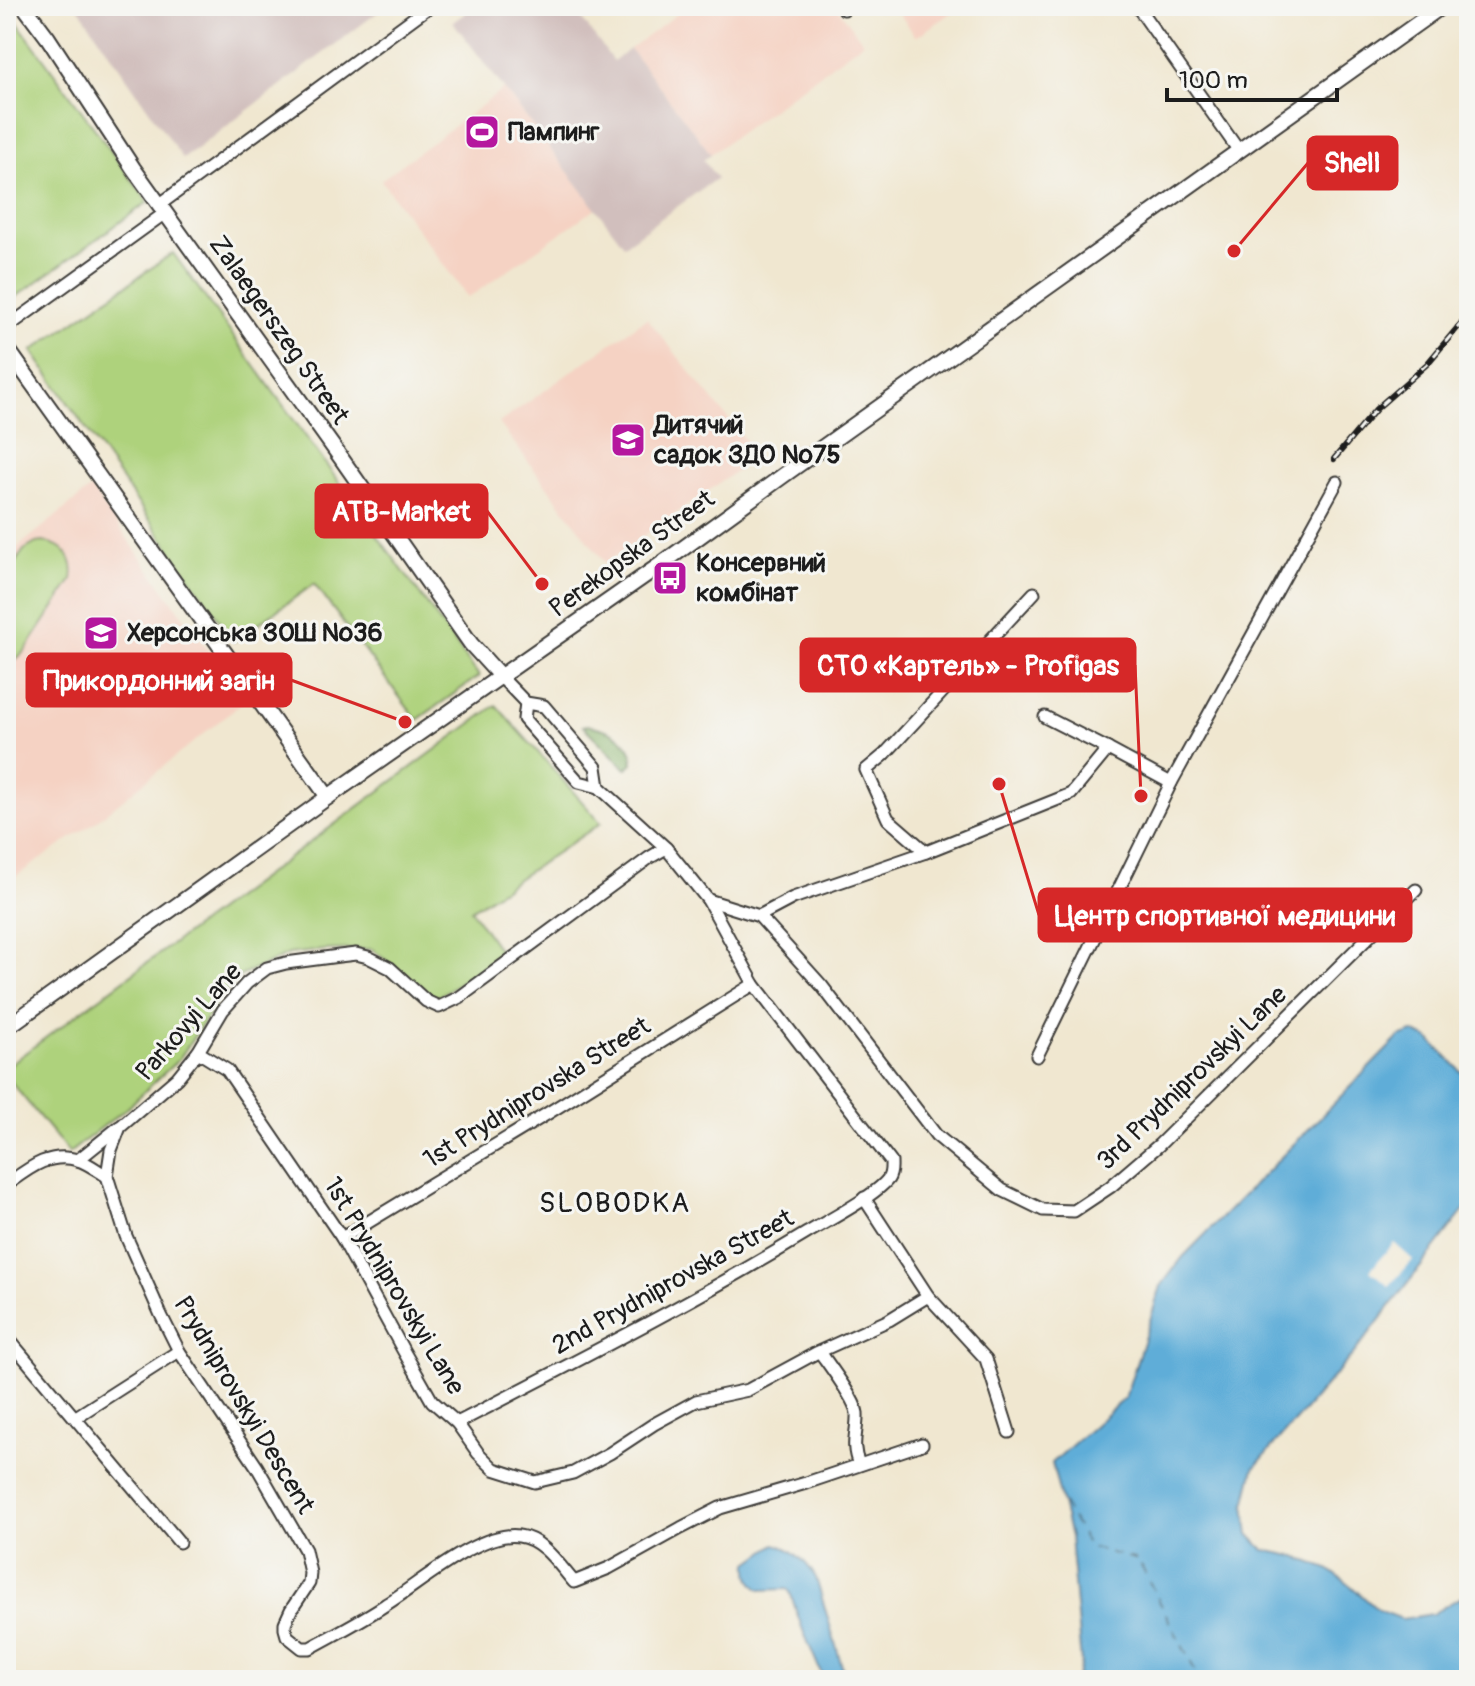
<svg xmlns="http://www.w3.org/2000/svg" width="1475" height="1686" font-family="Pangolin,sans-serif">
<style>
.built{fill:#f5d2c3}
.industrial{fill:#d1bfbd}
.green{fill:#aed27c;stroke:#65774c;stroke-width:2}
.forest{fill:#8ab46c;stroke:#536844;stroke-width:2}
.water{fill:#5fadd8;stroke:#3e647a;stroke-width:2}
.pier{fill:#f0e7d0}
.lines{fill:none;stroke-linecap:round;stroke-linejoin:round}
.ferry{stroke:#375667;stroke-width:2;stroke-dasharray:10 8;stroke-linecap:butt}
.minor-casing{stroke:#3c3a37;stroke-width:15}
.major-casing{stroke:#3c3a37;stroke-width:18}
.minor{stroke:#fff;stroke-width:11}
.major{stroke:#fff;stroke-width:14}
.rail-casing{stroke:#1c1c1c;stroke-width:6}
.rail{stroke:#f6f6f2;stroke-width:3;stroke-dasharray:9;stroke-linecap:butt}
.labels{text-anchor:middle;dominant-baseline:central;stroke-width:6;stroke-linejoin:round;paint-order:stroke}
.poi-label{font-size:26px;font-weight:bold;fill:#1c1c1c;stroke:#f6f6f2;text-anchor:start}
.street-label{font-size:26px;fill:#1c1c1c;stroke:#f6f6f2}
.neighbourhood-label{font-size:28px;letter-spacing:2px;fill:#1c1c1c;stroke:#f6f6f2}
.leader{fill:none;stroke:#d62828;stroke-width:3}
.callout-dot{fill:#d62828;stroke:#f6f6f2;stroke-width:3}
.callout{fill:#d62828;stroke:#d62828;stroke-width:3}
.callout-label{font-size:28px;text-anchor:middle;font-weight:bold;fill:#fff}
</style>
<rect width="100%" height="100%" fill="#f6f6f2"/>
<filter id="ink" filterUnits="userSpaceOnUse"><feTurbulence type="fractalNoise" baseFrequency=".0125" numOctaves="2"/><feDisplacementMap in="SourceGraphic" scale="16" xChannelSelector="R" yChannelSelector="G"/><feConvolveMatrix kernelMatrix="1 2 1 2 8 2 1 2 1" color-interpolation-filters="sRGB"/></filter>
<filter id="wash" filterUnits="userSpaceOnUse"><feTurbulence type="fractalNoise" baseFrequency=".006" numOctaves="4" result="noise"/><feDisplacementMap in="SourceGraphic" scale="32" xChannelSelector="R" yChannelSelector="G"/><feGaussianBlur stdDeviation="1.8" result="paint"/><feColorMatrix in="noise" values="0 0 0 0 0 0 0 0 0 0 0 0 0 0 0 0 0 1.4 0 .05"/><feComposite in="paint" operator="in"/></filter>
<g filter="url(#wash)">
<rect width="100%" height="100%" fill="#f0e7d0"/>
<g class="built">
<path d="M 688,6 L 836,6 L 863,42 L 711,154 L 630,49 Z"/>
<path d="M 894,6 L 961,6 L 916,37 Z"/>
<path d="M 504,89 L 596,208 L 468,298 L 381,180 Z"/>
<path d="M 647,318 L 758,456 L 605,563 L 499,423 Z"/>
<path d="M 91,488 L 244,701 L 95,822 L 6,883 L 6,566 L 18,547 Z"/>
</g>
<g class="industrial">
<path d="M 77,6 L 386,6 L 183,159 Z"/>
<path d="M 475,6 L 572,6 L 613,61 L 630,49 L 711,154 L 703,160 L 717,178 L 624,245 L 453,22 Z"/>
</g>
<g class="green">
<path d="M 6,7 L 148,202 L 6,304 Z"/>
<path d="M 173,253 L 479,676 L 417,720 L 314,584 L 234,641 L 32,351 Z"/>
<path d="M 43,542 C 64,544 76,559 72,580 L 25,651 L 15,660 L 6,663 L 6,576 L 24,550 L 36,543 Z"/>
<path d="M 496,705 L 601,823 L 471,910 L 502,955 L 434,999 L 372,949 L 325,950 L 289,954 L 240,976 L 222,995 L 179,1059 L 128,1107 L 69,1153 L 6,1076 L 6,1067 Z"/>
</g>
<path class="forest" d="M 587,725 C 608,728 633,739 633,763 L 626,769 L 583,726 Z"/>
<g class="water">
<path d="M 1413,1032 L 1429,1039 L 1469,1079 L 1469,1204 L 1354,1353 L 1254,1468 L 1245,1505 L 1249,1534 L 1264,1550 L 1293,1556 L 1328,1569 L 1351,1586 L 1378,1610 L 1402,1619 L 1432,1614 L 1469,1592 L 1469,1680 L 1076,1680 L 1081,1663 L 1070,1537 L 1052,1463 L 1125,1398 L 1161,1286 L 1183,1257 L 1399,1037 Z"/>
<path d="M 775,1544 C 792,1548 808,1563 816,1578 L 846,1680 L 824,1680 L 802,1628 L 790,1592 L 787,1589 L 760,1590 C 751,1584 748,1574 749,1563 Z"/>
</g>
<path class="pier" d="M 1394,1243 L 1413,1260 L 1389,1286 L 1370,1270 Z"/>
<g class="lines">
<path class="ferry" d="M 1063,1503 L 1089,1547 L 1138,1560 L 1200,1680"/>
</g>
</g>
<g filter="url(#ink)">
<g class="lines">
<defs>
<g id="minor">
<path d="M 1137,6 L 1239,151"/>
<path d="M 844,9 L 848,6"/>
<path d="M 159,205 L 430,6"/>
<path d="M 6,328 L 165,213"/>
<path d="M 501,677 L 526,703 L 544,706 L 596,767 L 599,787"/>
<path d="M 1108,749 L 1171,783 L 1337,482"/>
<path d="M 666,848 L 649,858 L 460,997 L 439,1007 L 426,1001 L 390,968 L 368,957 L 356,954 L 339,956 L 286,963 L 267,968 L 247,983 L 223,1010 L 198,1052 L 177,1078 L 120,1127 L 111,1150 L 107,1176 L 126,1236 L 161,1315 L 179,1351 L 257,1467 L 305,1550 L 310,1573 L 309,1583 L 291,1610 L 285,1623 L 285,1629 L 287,1636 L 302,1648 L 310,1648 C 335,1634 361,1621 385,1605 C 418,1585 480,1530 519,1536 C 543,1539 559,1565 574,1582 L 609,1568 L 681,1528 L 720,1508 L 806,1483 L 922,1444"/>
<path d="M 926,852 L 1071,794 L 1108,749 L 1045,717"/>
<path d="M 708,900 L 759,916 L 822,986 L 936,1135 L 1002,1190 L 1043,1210 L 1074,1211 L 1110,1187 L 1159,1145 L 1416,890"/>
<path d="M 759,916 L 793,898 L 926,852 L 888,819 L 866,770 L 884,755 L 1034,593"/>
<path d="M 198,1052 L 227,1070 L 342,1238 L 403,1350 L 432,1401 L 457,1423 L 478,1453 L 494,1469 L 535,1482 L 573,1473 L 610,1453 L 654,1424 L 696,1401 L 748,1390 L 816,1353 L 889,1320 L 928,1296"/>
<path d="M 1037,1056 L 1171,783"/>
<path d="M 78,1160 L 119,1127"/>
<path d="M 6,1185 C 28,1169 49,1151 78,1160 C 88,1163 98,1171 107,1176"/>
<path d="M 864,1198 L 928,1296 L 986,1359 L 1009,1432"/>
<path d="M 342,1238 L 545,1115 L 754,984"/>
<path d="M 6,1336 L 179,1542"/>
<path d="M 820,1352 C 829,1365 855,1399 857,1413 C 858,1432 850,1444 859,1464"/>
<path d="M 76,1417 L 179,1351"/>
<path d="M 457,1423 C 575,1362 693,1302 807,1233 C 827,1221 875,1196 888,1179 C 892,1173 891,1168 891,1162 L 754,984 L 708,900 L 666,848 L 599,787 L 579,782 L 524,719 L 526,703"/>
</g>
<g id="major">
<path d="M 24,6 L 48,38 L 133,168 L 341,458 L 471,644 L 501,677"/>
<path d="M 6,347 L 328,797"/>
<path d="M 6,1028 L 328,797 L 660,565 L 784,475 L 1442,6"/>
</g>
</defs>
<use href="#minor" class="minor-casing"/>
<use href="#major" class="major-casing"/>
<use href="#minor" class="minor"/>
<use href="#major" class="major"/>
<defs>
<path id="rail" d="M 1334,459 L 1376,409 L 1427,364 L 1469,314"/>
</defs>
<use href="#rail" class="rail-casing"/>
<use href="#rail" class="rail"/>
</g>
</g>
<defs>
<symbol id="stadium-square" viewBox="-11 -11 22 22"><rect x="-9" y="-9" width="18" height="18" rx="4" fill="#b5179e" stroke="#f6f6f2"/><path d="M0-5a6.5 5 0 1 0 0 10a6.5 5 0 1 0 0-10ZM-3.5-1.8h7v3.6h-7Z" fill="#fff"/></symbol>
<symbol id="school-square" viewBox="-11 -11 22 22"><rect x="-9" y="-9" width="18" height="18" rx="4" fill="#b5179e" stroke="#f6f6f2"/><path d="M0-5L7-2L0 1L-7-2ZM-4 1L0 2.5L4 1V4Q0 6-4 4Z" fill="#fff"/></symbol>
<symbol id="bus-square" viewBox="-11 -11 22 22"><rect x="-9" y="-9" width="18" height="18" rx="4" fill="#b5179e" stroke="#f6f6f2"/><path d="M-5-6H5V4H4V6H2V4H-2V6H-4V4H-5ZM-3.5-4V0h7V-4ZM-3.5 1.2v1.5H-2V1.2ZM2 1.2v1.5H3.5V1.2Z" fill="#fff"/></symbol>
</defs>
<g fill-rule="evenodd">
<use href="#stadium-square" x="462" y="112" width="40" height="40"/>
<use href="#school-square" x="608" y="420" width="40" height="40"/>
<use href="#bus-square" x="650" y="558" width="40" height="40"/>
<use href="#school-square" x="81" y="613" width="40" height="40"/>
</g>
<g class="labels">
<g class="poi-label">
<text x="508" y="132">Пампинг</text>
<text x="654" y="425">Дитячий<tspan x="654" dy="30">садок ЗДО №75</tspan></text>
<text x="696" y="563">Консервний<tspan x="696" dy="30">комбінат</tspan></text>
<text x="127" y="633">Херсонська ЗОШ №36</text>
</g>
<g class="street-label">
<text transform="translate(279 330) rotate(55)">Zalaegerszeg Street</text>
<text transform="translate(632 554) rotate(-36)">Perekopska Street</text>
<text transform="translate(189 1022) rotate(-49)">Parkovyi Lane</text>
<text transform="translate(1192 1078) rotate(-44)">3rd Prydniprovskyi Lane</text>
<text transform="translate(537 1093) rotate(-32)">1st Prydniprovska Street</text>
<text transform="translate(673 1282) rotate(-29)">2nd Prydniprovska Street</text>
<text transform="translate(394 1286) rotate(59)">1st Prydniprovskyi Lane</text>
<text transform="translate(244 1405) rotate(59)">Prydniprovskyi Descent</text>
</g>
<g class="neighbourhood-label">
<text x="615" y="1203">SLOBODKA</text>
</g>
</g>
<path class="leader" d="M1234 251L1308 163M542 584L487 511M1141 796L1135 665M405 722L291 680M999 784L1039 915"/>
<g class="callout-dot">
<circle cx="1234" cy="251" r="8"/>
<circle cx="542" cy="584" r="8"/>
<circle cx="1141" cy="796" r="8"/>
<circle cx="405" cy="722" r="8"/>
<circle cx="999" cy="784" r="8"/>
</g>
<g class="callout">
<rect x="1308" y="137" width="89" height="52" rx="8"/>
<rect x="316" y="485" width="171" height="52" rx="8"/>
<rect x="801" y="639" width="334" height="52" rx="8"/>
<rect x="27" y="654" width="264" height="52" rx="8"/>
<rect x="1039" y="889" width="372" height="52" rx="8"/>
</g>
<g class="callout-label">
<text x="1352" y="172">Shell</text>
<text x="401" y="521">ATB-Market</text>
<text x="968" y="675">СТО «Картель» - Profigas</text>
<text x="159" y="690">Прикордонний загін</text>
<text x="1225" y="925">Центр спортивної медицини</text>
</g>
<rect width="1475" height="1686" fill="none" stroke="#f6f6f2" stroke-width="32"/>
<path d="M1167 88v12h170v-12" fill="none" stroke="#1c1c1c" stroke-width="4"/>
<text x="1179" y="88" font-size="24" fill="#1c1c1c" stroke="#f6f6f2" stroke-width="6" paint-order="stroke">100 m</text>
</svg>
